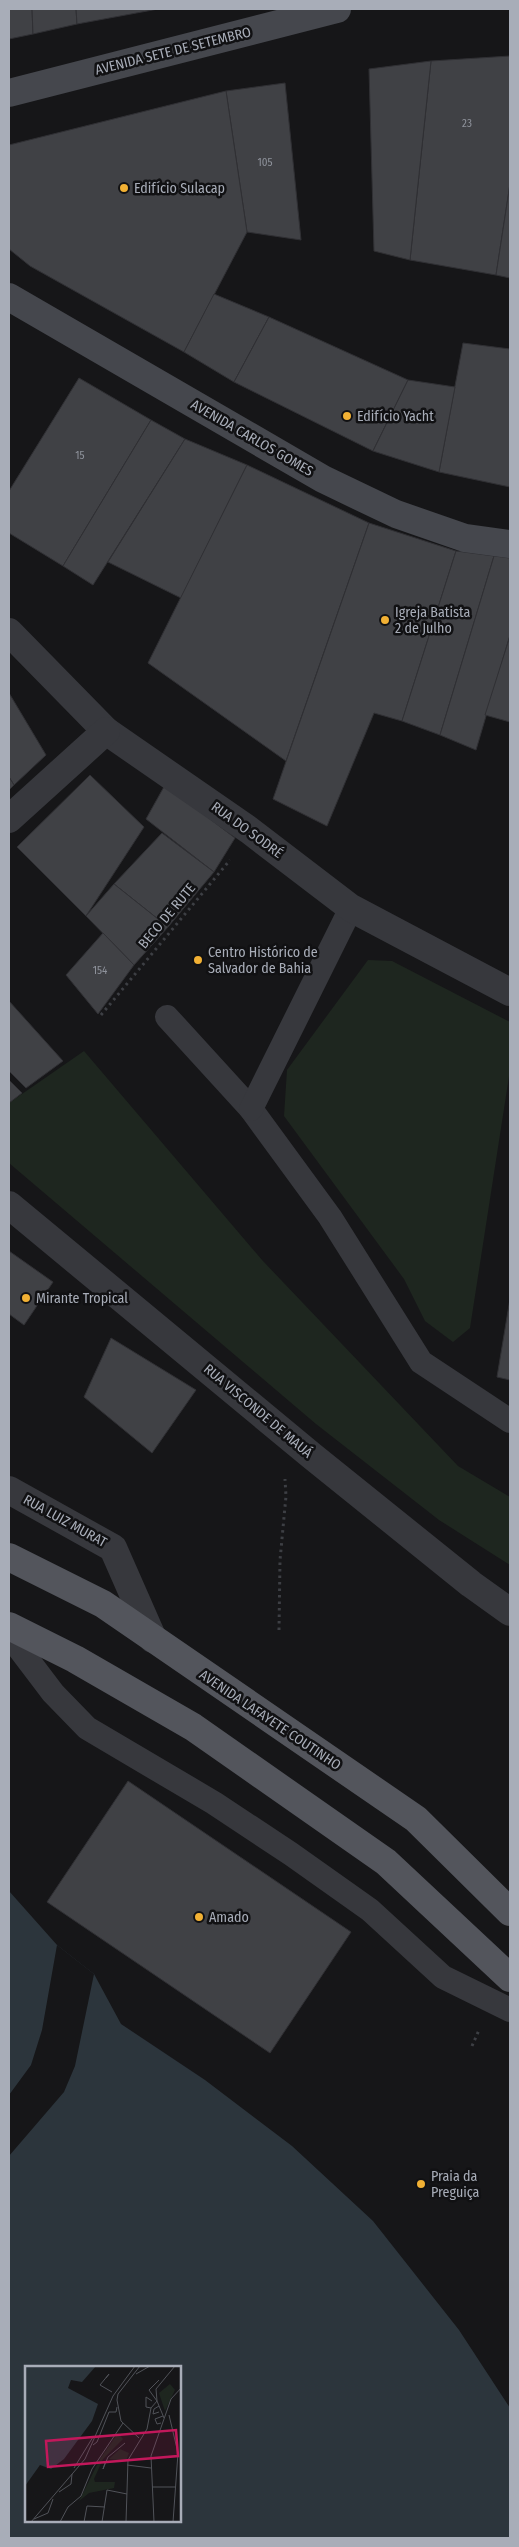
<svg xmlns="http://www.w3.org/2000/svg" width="519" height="2547" font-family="'Fira Sans Condensed',sans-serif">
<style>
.green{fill:#1e261f}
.water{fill:#2c353c;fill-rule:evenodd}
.pier{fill:#161618}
.building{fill:#404145;stroke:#303034}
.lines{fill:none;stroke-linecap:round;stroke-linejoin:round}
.path{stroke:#3d3f44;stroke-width:3;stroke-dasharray:2.5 4;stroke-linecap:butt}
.service{stroke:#37383d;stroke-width:24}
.minor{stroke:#37383d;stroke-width:28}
.secondary{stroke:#45474d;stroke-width:28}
.primary{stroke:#53555c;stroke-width:28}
.poi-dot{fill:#f2b134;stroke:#111113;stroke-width:2}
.labels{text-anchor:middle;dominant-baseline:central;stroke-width:5;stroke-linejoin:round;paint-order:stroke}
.number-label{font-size:11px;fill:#8e929b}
.street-label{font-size:14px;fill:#a8adb8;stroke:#111113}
.poi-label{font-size:14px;fill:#a8adb8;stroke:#111113;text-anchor:start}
.inset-road{fill:none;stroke:#505258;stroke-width:1}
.view{fill:#c2185b;fill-opacity:0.15;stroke:#c2185b;stroke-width:2.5}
.inset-edge{fill:none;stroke:#a8adb8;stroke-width:2.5}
</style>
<rect width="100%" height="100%" fill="#161618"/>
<g class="green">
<path d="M 368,960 L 392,961 L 510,1022 L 510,1070 L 470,1328 L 453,1342 L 425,1321 L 404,1279 L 284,1116 L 287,1070 Z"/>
<path d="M 84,1051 L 262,1260 L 458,1466 L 510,1497 L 510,1565 L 439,1520 L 316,1424 L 9,1163 L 9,1103 Z"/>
</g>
<path class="water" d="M 9,1891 L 57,1945 L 94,1974 L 121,2024 L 205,2080 L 292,2146 L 373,2221 L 459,2330 L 510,2408 L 510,2538 L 9,2538 ZM 26,2367 L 180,2367 L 180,2521 L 26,2521 Z"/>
<path class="pier" d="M 57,1945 L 94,1974 L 75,2066 L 64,2092 L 9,2156 L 9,2095 L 31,2065 L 42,2030 Z"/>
<g class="building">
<path d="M 9,9 L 32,9 L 33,34 L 9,39 Z"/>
<path d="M 32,9 L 76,9 L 77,24 L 33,34 Z"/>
<path d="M 76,9 L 158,9 L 77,24 Z"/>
<path d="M 510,56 L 510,184 L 496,275 L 410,260 L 431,61 Z"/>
<path d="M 431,61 L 410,260 L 374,251 L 369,69 Z"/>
<path d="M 285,83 L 301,240 L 247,232 L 226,91 Z"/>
<path d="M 226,91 L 247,232 L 184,352 L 30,266 L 9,249 L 9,145 Z"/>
<path d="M 510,184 L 510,278 L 496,275 Z"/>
<path d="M 214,294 L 269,317 L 234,382 L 184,352 Z"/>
<path d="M 269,317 L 408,380 L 373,451 L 234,382 Z"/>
<path d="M 463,343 L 510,349 L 510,487 L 439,472 Z"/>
<path d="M 79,378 L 151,420 L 63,566 L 9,533 L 9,491 Z"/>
<path d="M 408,380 L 455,387 L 439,472 L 373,451 Z"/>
<path d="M 151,420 L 185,439 L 93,585 L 63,566 Z"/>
<path d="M 185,439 L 247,465 L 181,598 L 108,562 Z"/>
<path d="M 247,465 L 369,523 L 286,761 L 148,663 Z"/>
<path d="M 369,523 L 456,551 L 402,721 L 374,713 L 327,826 L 273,799 Z"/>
<path d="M 456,551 L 494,556 L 440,735 L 402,721 Z"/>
<path d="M 494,556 L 510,558 L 510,635 L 476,750 L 440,735 Z"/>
<path d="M 510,636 L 510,722 L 485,715 Z"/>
<path d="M 9,693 L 46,755 L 14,785 L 9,777 Z"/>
<path d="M 90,775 L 144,827 L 86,916 L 17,847 Z"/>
<path d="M 9,777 L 14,785 L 9,790 Z"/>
<path d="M 165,785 L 235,838 L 214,872 L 146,819 Z"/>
<path d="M 162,833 L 214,872 L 168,927 L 114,884 Z"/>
<path d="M 114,884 L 168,927 L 134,965 L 86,916 Z"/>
<path d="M 103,933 L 134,965 L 98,1014 L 66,975 Z"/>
<path d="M 9,1001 L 63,1061 L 26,1088 L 9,1071 Z"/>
<path d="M 9,1080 L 22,1093 L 9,1103 Z"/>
<path d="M 9,1251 L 53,1282 L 24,1325 L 9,1314 Z"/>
<path d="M 510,1299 L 510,1380 L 497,1377 Z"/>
<path d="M 111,1338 L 196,1390 L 152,1453 L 84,1397 Z"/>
<path d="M 128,1781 L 351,1932 L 270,2053 L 47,1902 Z"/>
</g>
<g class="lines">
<g class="path">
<path d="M 101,1015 L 230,860"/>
<path d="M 279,1630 L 280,1560 L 286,1496 L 285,1479"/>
<path d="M 472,2046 L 479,2030"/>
</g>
<g class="service">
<path d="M 167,1017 L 251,1109 L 330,1217 L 421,1362 L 510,1421"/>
<path d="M 251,1109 L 351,908"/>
<path d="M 9,1635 L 53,1693 L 87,1728 L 214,1803 L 291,1854 L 370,1910 L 443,1977 L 510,2010"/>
</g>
<g class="minor">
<path d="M 9,632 L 106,731 L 249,830 L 351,908 L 510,992"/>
<path d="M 9,819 L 106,731"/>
<path d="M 9,1205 L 312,1456 L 471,1584 L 510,1612"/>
<path d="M 9,1490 L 113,1548 L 153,1639"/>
</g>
<g class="secondary">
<path d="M 9,93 L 337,9"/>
<path d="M 9,297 L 323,479 L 396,514 L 465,538 L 510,544"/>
</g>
<g class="primary">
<path d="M 9,1557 L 103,1604 L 416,1819 L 510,1912"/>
<path d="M 9,1626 L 75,1659 L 193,1727 L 386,1862 L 510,1978"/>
</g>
</g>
<g class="poi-dot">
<circle cx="124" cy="188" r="5"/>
<circle cx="347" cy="416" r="5"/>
<circle cx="385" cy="620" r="5"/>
<circle cx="198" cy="960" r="5"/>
<circle cx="26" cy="1298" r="5"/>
<circle cx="199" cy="1917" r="5"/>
<circle cx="421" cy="2184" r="5"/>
</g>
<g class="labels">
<g class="number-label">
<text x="467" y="123">23</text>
<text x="265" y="162">105</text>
<text x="80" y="455">15</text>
<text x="100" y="970">154</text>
</g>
<g class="street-label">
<text transform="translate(173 51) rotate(-14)">AVENIDA SETE DE SETEMBRO</text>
<text transform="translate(252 438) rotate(30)">AVENIDA CARLOS GOMES</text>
<text transform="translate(247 830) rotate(36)">RUA DO SODRÉ</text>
<text transform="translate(167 916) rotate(-50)">BECO DE RUTE</text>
<text transform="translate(258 1411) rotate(40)">RUA VISCONDE DE MAUÁ</text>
<text transform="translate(65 1521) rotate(29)">RUA LUIZ MURAT</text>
<text transform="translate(270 1720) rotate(34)">AVENIDA LAFAYETE COUTINHO</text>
</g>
<g class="poi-label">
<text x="134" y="188">Edifício Sulacap</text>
<text x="357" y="416">Edifício Yacht</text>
<text x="395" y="612">Igreja Batista<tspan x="395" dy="16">2 de Julho</tspan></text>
<text x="208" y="952">Centro Histórico de<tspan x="208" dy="16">Salvador de Bahia</tspan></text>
<text x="36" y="1298">Mirante Tropical</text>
<text x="209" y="1917">Amado</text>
<text x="431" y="2176">Praia da<tspan x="431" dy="16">Preguiça</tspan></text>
</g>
</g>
<g transform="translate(25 2366)">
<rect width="156" height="156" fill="#161618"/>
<path d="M 145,18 L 150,24 L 140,45 L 134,27 ZM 93,67 L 98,73 L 78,93 L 69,113 L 70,116 L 90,116 L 89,122 L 64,127 L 54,135 L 75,93 ZM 95,83 L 104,87 L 101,95 L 84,93 Z" fill="#1e261f"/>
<path d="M 0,0 L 71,0 L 57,16 L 46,14 L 43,22 L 73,38 L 67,55 L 39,93 L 26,103 L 15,99 L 0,120 Z" fill="#2c353c"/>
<path class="inset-road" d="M 111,8 L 125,0M 81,12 L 84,8 L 75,19 L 87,26M 132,35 L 124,24 L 134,14M 126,42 L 121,41 L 121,31 L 127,35M 134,46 L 128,48 L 129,43 L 134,40M 144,49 L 153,87 L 148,156M 139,52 L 132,35 L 131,23 L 150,0M 136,57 L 132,58 L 130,53 L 138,50M 114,72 L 96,55 L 92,34 L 93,28 L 115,0M 68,79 L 72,76 L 84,46 L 91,46 L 92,41M 80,97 L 78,103 L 83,91 L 100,77M 102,99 L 126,102M 49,102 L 68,71M 127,121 L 151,121M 34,126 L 46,118 L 47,108M 9,153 L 23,147 L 28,133M 6,156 L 60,93 L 88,30 L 110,0M 35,156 L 43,141 L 56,130 L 67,103 L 98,57M 59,156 L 62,140 L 80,141M 77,156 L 82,124 L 102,128M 101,156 L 103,94 L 122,63 L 126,42 L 132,35M 129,156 L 126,90 L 146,33 L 157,21"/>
<path class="view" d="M 151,64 L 153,90 L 23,101 L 21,75 Z"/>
<rect width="156" height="156" class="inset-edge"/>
</g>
<rect width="519" height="2547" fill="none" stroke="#a8adb8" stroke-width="20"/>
</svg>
